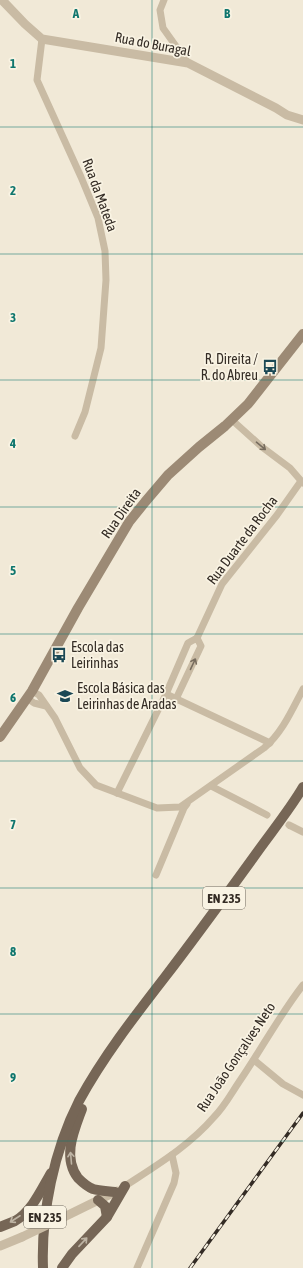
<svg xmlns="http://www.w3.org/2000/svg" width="303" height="1268" font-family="'Asap Condensed',sans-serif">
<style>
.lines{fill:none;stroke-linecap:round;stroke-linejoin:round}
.minor{stroke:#c9bba4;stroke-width:7}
.tertiary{stroke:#c9bba4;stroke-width:9}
.secondary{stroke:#9c8a75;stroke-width:10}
.primary{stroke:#766656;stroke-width:10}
.rail-casing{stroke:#342c25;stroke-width:3.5}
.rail{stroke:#f9f3e3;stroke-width:2;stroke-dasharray:6;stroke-linecap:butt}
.tertiary-bridge{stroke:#c9bba4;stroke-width:9}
.oneway{stroke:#776c5e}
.oneway2{stroke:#beb4a4}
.grid{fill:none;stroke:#0f766e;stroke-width:1;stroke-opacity:0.55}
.labels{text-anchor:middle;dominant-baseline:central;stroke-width:3.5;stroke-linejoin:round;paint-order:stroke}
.shield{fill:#f9f3e3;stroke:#6f685e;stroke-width:1}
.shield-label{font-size:13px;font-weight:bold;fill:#342c25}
.street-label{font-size:14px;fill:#342c25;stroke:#f9f3e3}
.poi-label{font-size:14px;fill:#342c25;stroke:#f9f3e3;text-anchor:start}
.grid-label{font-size:13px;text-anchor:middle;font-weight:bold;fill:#0f766e;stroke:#f9f3e3;stroke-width:3.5;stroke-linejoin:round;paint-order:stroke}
</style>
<rect width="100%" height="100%" fill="#f1e9d7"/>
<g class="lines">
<g class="minor">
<path d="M 164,0 L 160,10 L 163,28 L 188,63"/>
<path d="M 42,39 L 37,80 L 81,177 L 98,218 L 105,251 L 106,280 L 101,348 L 85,412 L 75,436"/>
<path d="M 232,420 L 262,447 L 290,468 L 303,483"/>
<path d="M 197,638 L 222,584 L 277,515 L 301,481"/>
<path d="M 32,691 L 39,695 L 55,718 L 80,768 L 96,785 L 157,808 L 180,807 L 264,748 C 282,733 292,710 303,689"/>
<path d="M 166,694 L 270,743"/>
<path d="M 27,698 L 34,703 L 46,706"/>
<path d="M 211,786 L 267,815"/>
<path d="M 117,793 L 166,694 L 188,643 L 197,638 L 201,646 L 176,699"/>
<path d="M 289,825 L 303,832"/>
<path d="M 156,875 L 184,808 L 187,804"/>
<path d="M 254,1060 L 283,1084 L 303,1095"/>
<path d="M 125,1186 C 157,1165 189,1146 214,1117 C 224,1107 231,1094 239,1082 C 261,1050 279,1016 303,985"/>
<path d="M 137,1268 L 174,1183 L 176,1173 L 172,1155"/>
</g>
<g class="tertiary">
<path d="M 2,0 L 25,24 L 42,39 L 188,63 L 276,108 L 287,115 L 303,120"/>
<path d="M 64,1217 L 117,1191"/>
<path d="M 0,1246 L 22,1237"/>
</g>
<path class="secondary" d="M 0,737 L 32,691 L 78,608 L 129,522 L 145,502 L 168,475 L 199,447 L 225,426 L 248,404 L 303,334"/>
<g class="primary">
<path d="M 82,1109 C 74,1131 62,1157 78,1178 C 82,1182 88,1187 93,1189 C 100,1191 108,1191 115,1192"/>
<path d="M 98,1200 L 105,1206 L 107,1217"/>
<path d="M 0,1227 C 5,1225 10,1223 15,1221 C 32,1211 41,1190 51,1173"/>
<path d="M 43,1268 C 41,1213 54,1150 79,1101 C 103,1057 134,1017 165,977 C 195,938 224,898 253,858 C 269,835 289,811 303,787"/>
<path d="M 62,1268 L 72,1254 L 107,1217 L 125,1186"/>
</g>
<defs>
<path id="rail" d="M 190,1268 L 303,1113"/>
</defs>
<use href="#rail" class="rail-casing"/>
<use href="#rail" class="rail"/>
<path class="tertiary-bridge" d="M 22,1237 L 64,1217"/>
</g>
<defs><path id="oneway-shaft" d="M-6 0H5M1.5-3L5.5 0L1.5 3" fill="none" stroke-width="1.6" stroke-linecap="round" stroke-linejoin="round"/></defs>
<g class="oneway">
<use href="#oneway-shaft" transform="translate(261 446) rotate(40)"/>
<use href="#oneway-shaft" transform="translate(193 664) rotate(-65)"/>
</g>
<g class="oneway2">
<use href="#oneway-shaft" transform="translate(71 1158) rotate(-95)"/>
<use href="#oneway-shaft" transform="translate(15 1219) rotate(147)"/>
<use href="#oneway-shaft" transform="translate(83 1242) rotate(-47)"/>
</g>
<path class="grid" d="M 152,0 L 152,1268M 0,127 L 303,127M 0,254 L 303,254M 0,380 L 303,380M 0,507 L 303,507M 0,634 L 303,634M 0,761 L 303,761M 0,888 L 303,888M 0,1014 L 303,1014M 0,1141 L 303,1141"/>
<defs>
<symbol id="bus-bare" viewBox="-9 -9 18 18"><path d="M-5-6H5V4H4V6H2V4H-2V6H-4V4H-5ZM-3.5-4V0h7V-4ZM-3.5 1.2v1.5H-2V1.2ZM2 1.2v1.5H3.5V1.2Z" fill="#1b4855" stroke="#f9f3e3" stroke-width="2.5" paint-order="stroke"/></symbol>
<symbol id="school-bare" viewBox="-9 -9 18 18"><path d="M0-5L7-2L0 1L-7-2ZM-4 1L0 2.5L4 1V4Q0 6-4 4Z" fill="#1b4855" stroke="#f9f3e3" stroke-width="2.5" paint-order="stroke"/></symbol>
</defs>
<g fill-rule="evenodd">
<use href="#bus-bare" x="259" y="356" width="22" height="22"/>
<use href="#bus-bare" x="48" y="644" width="22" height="22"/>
<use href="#school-bare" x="54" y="685" width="22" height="22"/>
</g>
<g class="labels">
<g class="shield">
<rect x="203" y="887" width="42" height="22" rx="3"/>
<rect x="24" y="1206" width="42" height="22" rx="3"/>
</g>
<g class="shield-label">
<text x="224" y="898">EN 235</text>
<text x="45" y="1217">EN 235</text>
</g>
<g class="street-label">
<text transform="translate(153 44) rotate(11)">Rua do Buragal</text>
<text transform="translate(100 195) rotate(70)">Rua da Mateda</text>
<text transform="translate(121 513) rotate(-55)">Rua Direita</text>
<text transform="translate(242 540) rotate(-53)">Rua Duarte da Rocha</text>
<text transform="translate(236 1057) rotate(-56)">Rua João Gonçalves Neto</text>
</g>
<g class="poi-label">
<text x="258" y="359" text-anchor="end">R. Direita /<tspan x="258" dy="16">R. do Abreu</tspan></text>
<text x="71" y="647">Escola das<tspan x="71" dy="16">Leirinhas</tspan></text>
<text x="77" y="688">Escola Básica das<tspan x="77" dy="16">Leirinhas de Aradas</tspan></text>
</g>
</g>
<g class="grid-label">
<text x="76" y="18">A</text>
<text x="227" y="18">B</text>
<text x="13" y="68">1</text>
<text x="13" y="195">2</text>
<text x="13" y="322">3</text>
<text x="13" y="448">4</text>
<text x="13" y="575">5</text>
<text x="13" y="702">6</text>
<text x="13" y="829">7</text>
<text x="13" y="956">8</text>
<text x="13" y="1082">9</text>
</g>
</svg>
